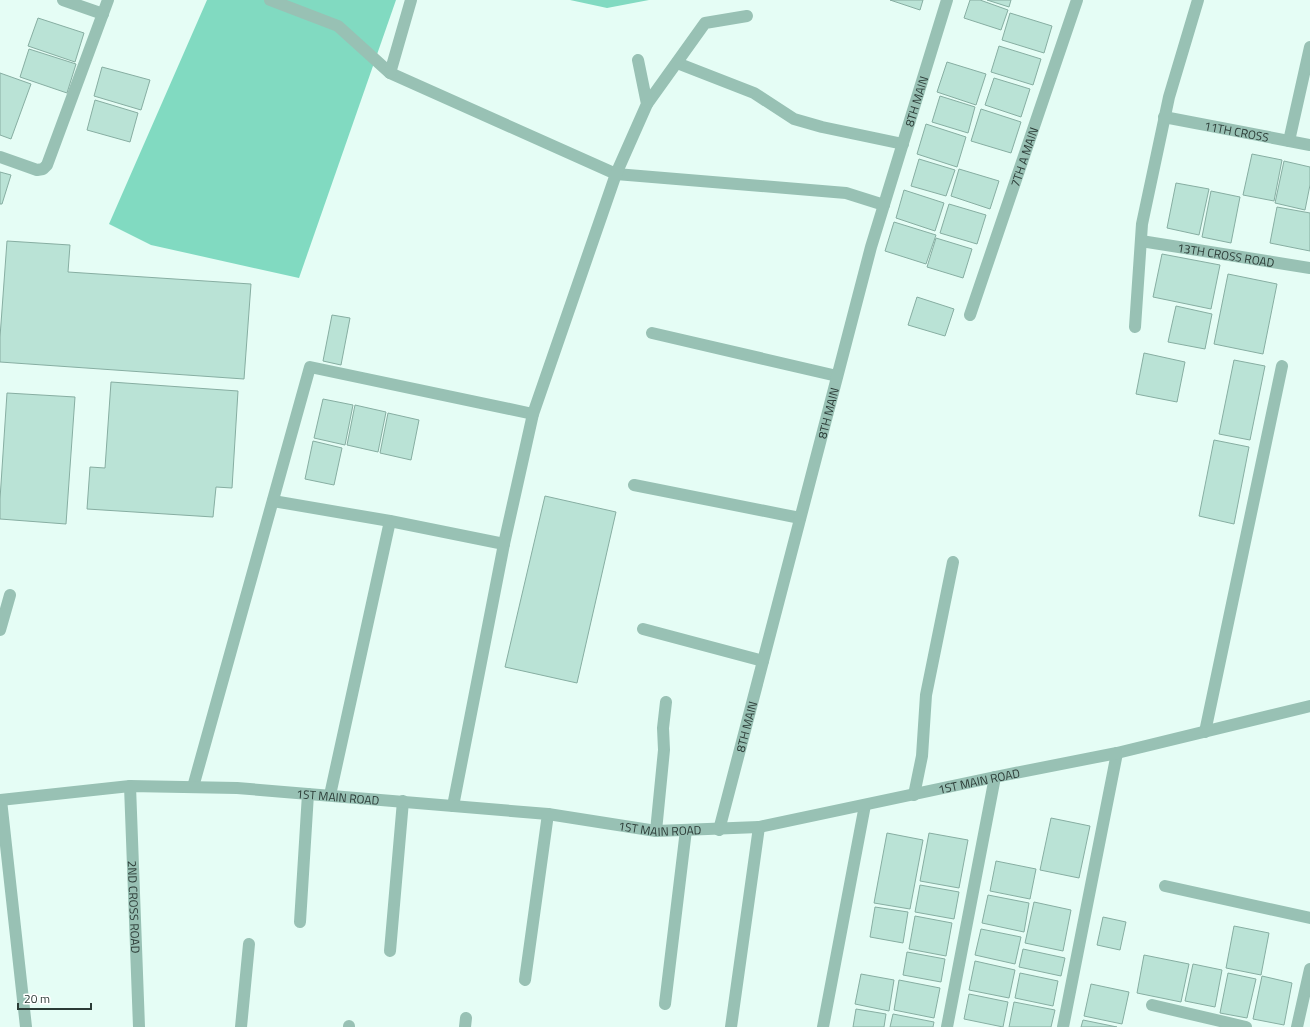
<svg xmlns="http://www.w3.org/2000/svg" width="1310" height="1027" font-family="'Titillium Web',sans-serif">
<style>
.green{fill:#81dac1}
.building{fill:#bae3d6;stroke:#87aea2}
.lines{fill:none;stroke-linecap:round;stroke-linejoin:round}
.service{stroke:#98c1b4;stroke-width:12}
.minor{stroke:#98c1b4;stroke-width:12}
.tertiary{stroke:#98c1b4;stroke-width:12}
.labels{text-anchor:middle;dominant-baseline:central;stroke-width:3;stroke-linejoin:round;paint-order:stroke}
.street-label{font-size:12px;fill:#2b3b36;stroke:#fff}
</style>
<rect width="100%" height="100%" fill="#e5fdf5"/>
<g class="green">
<path d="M 207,0 L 396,0 L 299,278 L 151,245 L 109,224 Z"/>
<path d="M 570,0 L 649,0 L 607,8 Z"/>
</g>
<g class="building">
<path d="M 890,0 L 923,0 L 920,10 Z"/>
<path d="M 970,0 L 980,0 L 1008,10 L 1001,30 L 964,18 Z"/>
<path d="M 987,0 L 1011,0 L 1009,7 Z"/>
<path d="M 1010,13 L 1052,26 L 1044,53 L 1002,40 Z"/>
<path d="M 38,18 L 84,33 L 75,62 L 28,46 Z"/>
<path d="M 999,46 L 1041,59 L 1033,85 L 991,72 Z"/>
<path d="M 29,49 L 76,64 L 67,93 L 20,77 Z"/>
<path d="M 947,62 L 986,74 L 976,105 L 937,92 Z"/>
<path d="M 102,67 L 150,80 L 141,110 L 94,96 Z"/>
<path d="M 0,73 L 31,84 L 11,139 L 0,135 Z"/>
<path d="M 994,78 L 1030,89 L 1021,117 L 985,105 Z"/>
<path d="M 940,96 L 975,107 L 968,133 L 932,122 Z"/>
<path d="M 95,100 L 138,113 L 130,142 L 87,130 Z"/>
<path d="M 981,109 L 1021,122 L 1011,153 L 971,141 Z"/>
<path d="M 926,124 L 966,137 L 957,167 L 917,154 Z"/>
<path d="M 1252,154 L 1282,160 L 1274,201 L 1243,195 Z"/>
<path d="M 919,159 L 955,170 L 946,196 L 911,186 Z"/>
<path d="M 1284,161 L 1310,167 L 1310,185 L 1305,210 L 1275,203 Z"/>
<path d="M 959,169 L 999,181 L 990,209 L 951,196 Z"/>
<path d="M 0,172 L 11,175 L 2,204 L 0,204 Z"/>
<path d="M 1176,183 L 1209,189 L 1199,235 L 1167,228 Z"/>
<path d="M 904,190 L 944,203 L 935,231 L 896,218 Z"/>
<path d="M 1211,191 L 1240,197 L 1231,243 L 1202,237 Z"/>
<path d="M 949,204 L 986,215 L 977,244 L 940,233 Z"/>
<path d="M 1277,207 L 1310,213 L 1310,251 L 1270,243 Z"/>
<path d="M 894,222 L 936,235 L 926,264 L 885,251 Z"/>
<path d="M 936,238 L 972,249 L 963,278 L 927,267 Z"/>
<path d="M 7,241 L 70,245 L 68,272 L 251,284 L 244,379 L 0,362 L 0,337 Z"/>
<path d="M 1162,254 L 1220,265 L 1211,309 L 1153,297 Z"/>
<path d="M 1228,274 L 1277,284 L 1263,354 L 1214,344 Z"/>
<path d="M 917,297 L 954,309 L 945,336 L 908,325 Z"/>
<path d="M 1176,306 L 1212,314 L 1205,349 L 1168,342 Z"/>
<path d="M 332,315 L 350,318 L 341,365 L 323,361 Z"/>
<path d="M 1144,353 L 1185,362 L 1177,402 L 1136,394 Z"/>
<path d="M 1234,360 L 1265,366 L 1250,440 L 1219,434 Z"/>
<path d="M 111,382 L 238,391 L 232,488 L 216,487 L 213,517 L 87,509 L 90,467 L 105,468 Z"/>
<path d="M 7,393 L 75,397 L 66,524 L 0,519 L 0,499 Z"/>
<path d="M 323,399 L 353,405 L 345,445 L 314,438 Z"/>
<path d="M 355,405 L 386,412 L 378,452 L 347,445 Z"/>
<path d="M 388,413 L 419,420 L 411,460 L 380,453 Z"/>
<path d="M 1214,440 L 1249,447 L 1234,524 L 1199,516 Z"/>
<path d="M 313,441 L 342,448 L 334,485 L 305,479 Z"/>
<path d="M 545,496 L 616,512 L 577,683 L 505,667 Z"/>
<path d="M 1051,818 L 1090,826 L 1079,878 L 1040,870 Z"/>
<path d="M 887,833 L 923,840 L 910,909 L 874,903 Z"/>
<path d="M 929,833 L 968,840 L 959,888 L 920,881 Z"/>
<path d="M 996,861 L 1036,869 L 1030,899 L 990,891 Z"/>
<path d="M 920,885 L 959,892 L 954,919 L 915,912 Z"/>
<path d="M 988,895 L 1029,903 L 1024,932 L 982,923 Z"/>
<path d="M 1034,902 L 1071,910 L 1063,951 L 1025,943 Z"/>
<path d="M 875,907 L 908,912 L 903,943 L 870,937 Z"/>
<path d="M 915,916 L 952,923 L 946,956 L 909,949 Z"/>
<path d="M 1103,917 L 1126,922 L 1120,950 L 1097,945 Z"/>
<path d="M 1234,926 L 1269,933 L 1261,975 L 1226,968 Z"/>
<path d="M 981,929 L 1021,937 L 1015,964 L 975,955 Z"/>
<path d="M 1023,949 L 1065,958 L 1061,976 L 1019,967 Z"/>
<path d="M 907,952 L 945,959 L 941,982 L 903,975 Z"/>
<path d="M 1144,955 L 1189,964 L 1181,1002 L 1137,993 Z"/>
<path d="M 975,961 L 1015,970 L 1009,998 L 969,990 Z"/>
<path d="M 1193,964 L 1222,970 L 1215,1007 L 1185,1001 Z"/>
<path d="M 1020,973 L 1058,981 L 1053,1006 L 1015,998 Z"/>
<path d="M 1228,973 L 1256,979 L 1247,1018 L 1220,1013 Z"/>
<path d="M 861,974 L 894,980 L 889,1011 L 855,1004 Z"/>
<path d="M 1262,976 L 1292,983 L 1284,1025 L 1253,1019 Z"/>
<path d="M 899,980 L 940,988 L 934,1018 L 894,1010 Z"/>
<path d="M 1091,984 L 1129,992 L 1122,1024 L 1084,1016 Z"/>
<path d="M 969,994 L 1008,1002 L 1003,1027 L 964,1019 Z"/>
<path d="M 1014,1002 L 1055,1010 L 1051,1027 L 1009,1027 Z"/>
<path d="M 856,1009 L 886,1014 L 884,1027 L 853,1027 Z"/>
<path d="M 893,1014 L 934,1022 L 933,1027 L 890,1027 Z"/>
<path d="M 1083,1020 L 1117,1027 L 1081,1027 Z"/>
</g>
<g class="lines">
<path class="service" d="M 0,630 L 10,595"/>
<g class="minor">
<path d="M 63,0 L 103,14"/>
<path d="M 270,0 L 338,26 L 390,73 L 616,174 L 846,193 L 884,205"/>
<path d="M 677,63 L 754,93 L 794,119 L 822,127 L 903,144"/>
<path d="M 390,73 L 411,0"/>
<path d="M 647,104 L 705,23 L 747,16"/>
<path id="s1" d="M 1164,117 L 1310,145"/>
<path d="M 1289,141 L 1310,47"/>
<path d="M 0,157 L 37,170 L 43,169 L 47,165 L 108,0"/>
<path id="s2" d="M 1141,241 L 1310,268"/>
<path id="s3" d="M 970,315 L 1077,0"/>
<path d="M 1135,327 L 1142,224 L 1169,97 L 1198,0"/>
<path d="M 652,333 L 837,376"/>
<path d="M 634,485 L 800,518"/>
<path d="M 273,501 L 390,521 L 504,544"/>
<path d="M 643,629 L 763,661"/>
<path d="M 1205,732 L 1282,366"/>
<path id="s4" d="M 130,786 L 139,1027"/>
<path d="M 193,787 L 310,367 L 533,414"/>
<path d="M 330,795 L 390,521"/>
<path d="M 914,795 L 922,756 L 926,695 L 953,562"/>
<path d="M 1,800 L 26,1027"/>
<path d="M 453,806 L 504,544 L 533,414 L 616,174 L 647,104 L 638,60"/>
<path id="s5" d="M 719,830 L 871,247 L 947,0"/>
<path d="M 656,831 L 664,750 L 663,728 L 666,702"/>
<path d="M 1165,886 L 1310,918"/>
<path d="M 300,922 L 308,794"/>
<path d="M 390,951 L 403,801"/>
<path d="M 525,980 L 548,814"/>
<path d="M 665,1004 L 686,830"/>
<path d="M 1152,1005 L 1246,1027"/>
<path d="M 241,1027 L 249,944"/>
<path d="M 349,1027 L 349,1026"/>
<path d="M 465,1027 L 466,1018"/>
<path d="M 731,1027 L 759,827"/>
<path d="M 823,1027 L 865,805"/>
<path d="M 947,1027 L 995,777"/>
<path d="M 1063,1027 L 1117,753"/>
<path d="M 1297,1027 L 1310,969"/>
</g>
<path class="tertiary" id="s6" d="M 0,800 L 130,786 L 237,788 L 548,814 L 656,831 L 759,827 L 995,777 L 1117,753 L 1310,706"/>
</g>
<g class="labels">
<g class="street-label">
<text stroke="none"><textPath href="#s5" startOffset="755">8TH MAIN</textPath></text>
<text stroke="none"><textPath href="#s1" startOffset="74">11TH CROSS</textPath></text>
<text stroke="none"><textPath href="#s3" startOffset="167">7TH A MAIN</textPath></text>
<text stroke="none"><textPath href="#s2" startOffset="86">13TH CROSS ROAD</textPath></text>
<text stroke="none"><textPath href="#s5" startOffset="431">8TH MAIN</textPath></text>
<text stroke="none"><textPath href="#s5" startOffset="107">8TH MAIN</textPath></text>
<text stroke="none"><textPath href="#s6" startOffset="987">1ST MAIN ROAD</textPath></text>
<text stroke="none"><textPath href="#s6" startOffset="339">1ST MAIN ROAD</textPath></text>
<text stroke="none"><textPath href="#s6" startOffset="663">1ST MAIN ROAD</textPath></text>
<text stroke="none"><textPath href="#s4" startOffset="121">2ND CROSS ROAD</textPath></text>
</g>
</g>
<path d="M18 1003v6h73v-6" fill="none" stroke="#2b3b36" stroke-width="2"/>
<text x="24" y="1003" font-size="12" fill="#2b3b36" stroke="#ffffff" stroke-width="3" paint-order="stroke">20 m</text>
</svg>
